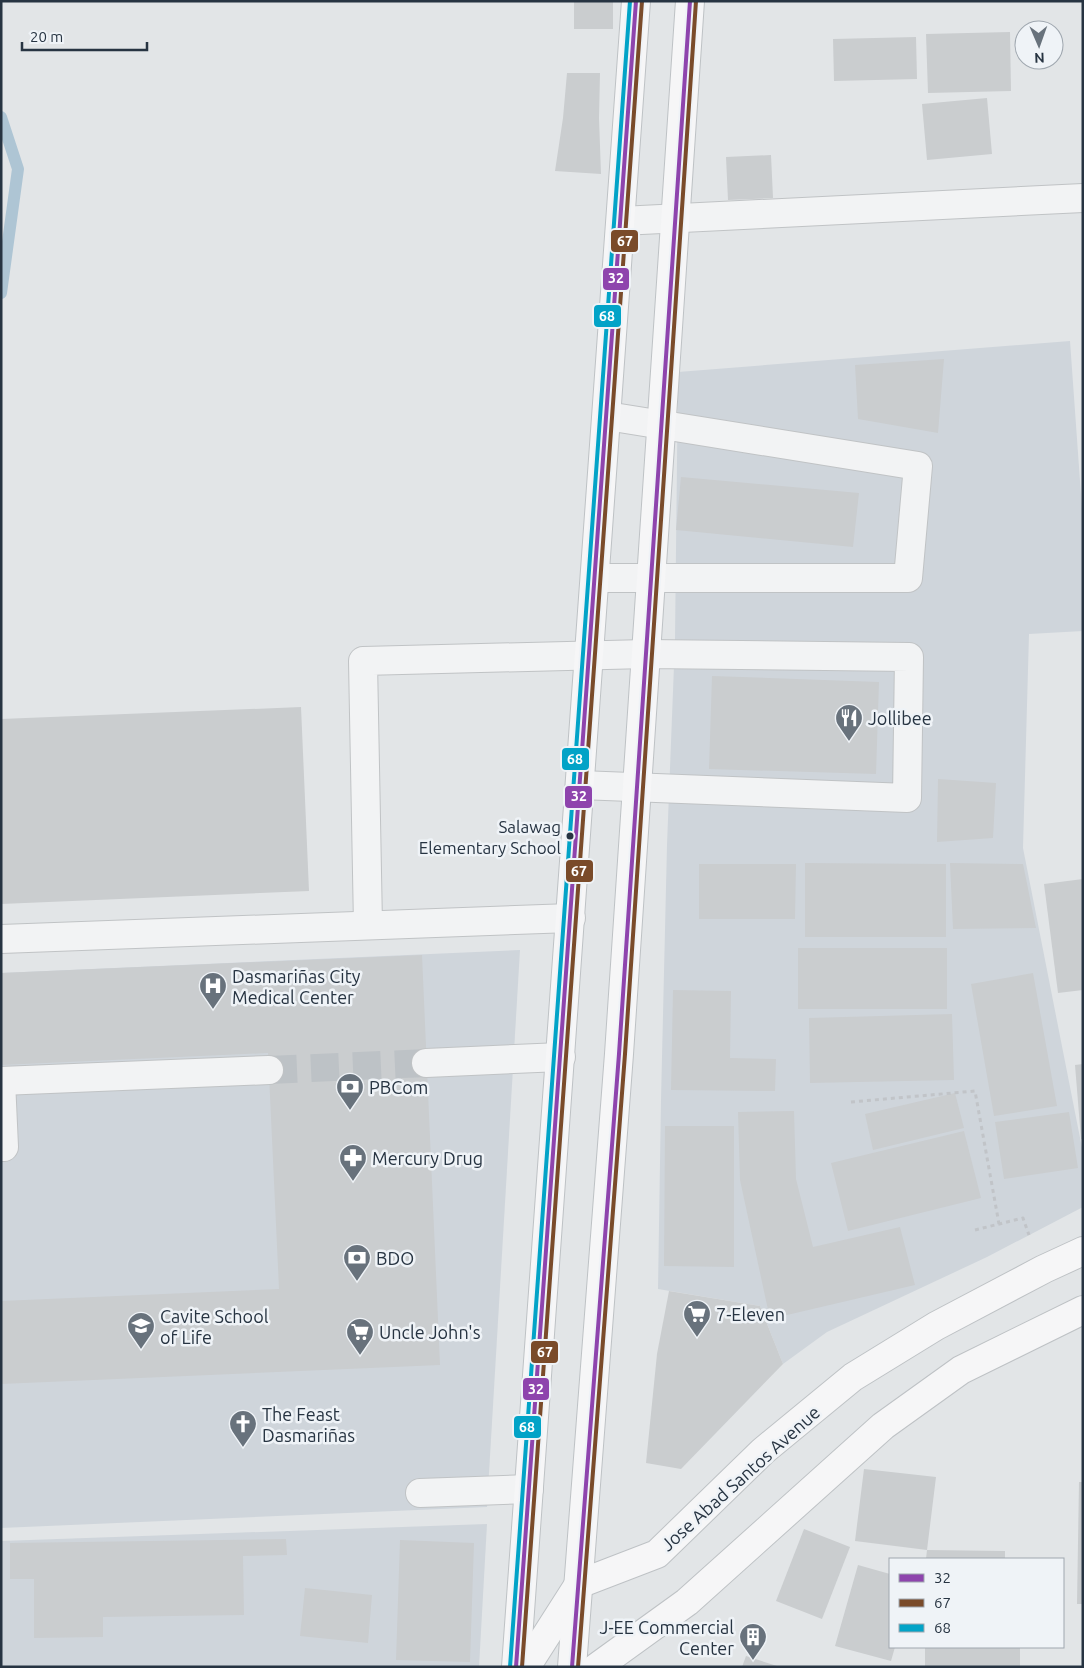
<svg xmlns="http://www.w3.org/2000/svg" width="1084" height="1668" font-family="Ubuntu,sans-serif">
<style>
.built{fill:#cfd5db}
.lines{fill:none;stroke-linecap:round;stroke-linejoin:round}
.stream{stroke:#aec5d4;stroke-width:12}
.building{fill:#cacdcf}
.minor-tunnel{stroke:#bdc2c6;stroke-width:28;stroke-dasharray:28 14;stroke-linecap:butt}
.minor-casing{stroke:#c0c3c5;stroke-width:30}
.major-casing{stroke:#bec2c5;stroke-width:30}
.path{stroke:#c1c4c8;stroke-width:3;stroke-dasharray:4 4;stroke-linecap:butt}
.minor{stroke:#f2f3f4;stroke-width:28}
.major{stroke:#f6f6f7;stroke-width:28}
.bus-1-casing{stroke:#eff3f7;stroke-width:8}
.bus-2-casing{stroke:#eff3f7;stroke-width:8}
.bus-3-casing{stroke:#eff3f7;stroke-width:8}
.bus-1{stroke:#8e44ad;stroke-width:4}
.bus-2{stroke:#7a4b2a;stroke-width:4}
.bus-3{stroke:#02a3c7;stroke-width:4}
.bus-dot{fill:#273442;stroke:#eff3f7;stroke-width:2}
.labels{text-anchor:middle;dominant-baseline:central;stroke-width:5;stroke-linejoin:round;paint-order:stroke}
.bus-label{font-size:17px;fill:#273442;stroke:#eff3f7;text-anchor:end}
.poi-label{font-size:18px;fill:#273442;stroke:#eff3f7;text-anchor:start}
.street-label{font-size:18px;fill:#273442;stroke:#eff3f7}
.line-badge{stroke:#eff3f7;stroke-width:2}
.badge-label{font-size:14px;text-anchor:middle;font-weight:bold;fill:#fff}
</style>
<rect width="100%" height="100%" fill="#e2e5e7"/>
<g class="built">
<path d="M 1070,341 L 1083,523 L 1083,631 L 1029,634 L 1023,848 L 1083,1153 L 1083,1207 L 987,1257 L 827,1332 L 783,1364 L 760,1306 L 658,1289 L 661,1100 L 667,845 L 675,640 L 678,372 Z"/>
<path d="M 520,950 L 487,1507 L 1,1528 L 1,973 Z"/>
<path d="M 487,1524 L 479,1667 L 1,1667 L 1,1541 Z"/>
</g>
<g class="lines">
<path class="stream" d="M 1,117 L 18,169 L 1,293"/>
</g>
<g class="building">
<rect x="574" y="1" width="39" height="28"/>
<path d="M 1010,32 L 1011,91 L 928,93 L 926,34 Z"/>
<path d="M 916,37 L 917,79 L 834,81 L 833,39 Z"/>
<path d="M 567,73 L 600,73 L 599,118 L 601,174 L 555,171 L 563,118 Z"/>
<path d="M 987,98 L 992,154 L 927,160 L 922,104 Z"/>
<path d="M 771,155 L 773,198 L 728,200 L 726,157 Z"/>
<path d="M 944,359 L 938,433 L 858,419 L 855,365 Z"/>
<path d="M 681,477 L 859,493 L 853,547 L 676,530 Z"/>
<path d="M 712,676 L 879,682 L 876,774 L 709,769 Z"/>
<path d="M 301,707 L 309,891 L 1,904 L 1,719 Z"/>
<path d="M 938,779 L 996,783 L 993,838 L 937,842 Z"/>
<path d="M 805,863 L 946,864 L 946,937 L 805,937 Z"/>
<path d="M 950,863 L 1023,864 L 1036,928 L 953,929 Z"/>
<path d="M 699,864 L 796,864 L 795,919 L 699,919 Z"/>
<path d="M 1083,879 L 1083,990 L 1058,993 L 1044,884 Z"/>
<rect x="798" y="948" width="149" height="61"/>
<path d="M 422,955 L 440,1365 L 1,1384 L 1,1301 L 279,1289 L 268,1053 L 1,1065 L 1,973 Z"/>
<path d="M 1033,973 L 1057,1106 L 994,1116 L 971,984 Z"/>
<path d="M 673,990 L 731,991 L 730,1058 L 776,1059 L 775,1091 L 671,1090 Z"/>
<path d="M 952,1014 L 954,1080 L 810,1083 L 809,1018 Z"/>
<path d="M 1083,1064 L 1083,1139 L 1081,1139 L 1075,1065 Z"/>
<path d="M 955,1093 L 964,1128 L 873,1150 L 865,1114 Z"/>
<path d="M 794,1111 L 796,1179 L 813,1247 L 900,1227 L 915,1285 L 770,1319 L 740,1180 L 738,1112 Z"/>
<path d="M 1069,1112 L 1078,1168 L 1004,1179 L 995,1122 Z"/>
<path d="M 665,1126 L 734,1126 L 734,1267 L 664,1266 Z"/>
<path d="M 964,1131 L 981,1198 L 848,1231 L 831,1163 Z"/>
<path d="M 669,1291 L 760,1306 L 783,1364 L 681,1469 L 646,1463 L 657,1354 Z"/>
<path d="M 864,1469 L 936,1477 L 927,1550 L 1005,1551 L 1005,1559 L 926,1559 L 927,1550 L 855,1541 Z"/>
<path d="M 1079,1482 L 1083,1482 L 1083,1604 L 1077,1604 Z"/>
<path d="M 804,1529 L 850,1547 L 822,1619 L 776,1601 Z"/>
<path d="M 286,1539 L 287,1555 L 243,1556 L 244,1615 L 103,1617 L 103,1637 L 34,1638 L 34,1579 L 10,1579 L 10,1543 Z"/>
<path d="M 400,1540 L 474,1543 L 470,1662 L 396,1660 Z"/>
<path d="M 858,1565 L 890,1574 L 890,1647 L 895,1647 L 891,1661 L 835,1646 Z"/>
<path d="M 305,1588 L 372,1595 L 368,1643 L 300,1636 Z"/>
<rect x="925" y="1647" width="95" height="20"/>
<path d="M 746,1656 L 777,1666 L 777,1667 L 742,1667 Z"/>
</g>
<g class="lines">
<path class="minor-tunnel" d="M 269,1070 L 426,1063"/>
<defs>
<g id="minor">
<path d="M 621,221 L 1083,198"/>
<path d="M 595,578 L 908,578 L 918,466 L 607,416"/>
<path d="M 368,925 L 363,661 L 646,654 L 909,657 L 907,798 L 580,785"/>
<path d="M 1,939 L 571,918"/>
<path d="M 426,1063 L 561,1057"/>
<path d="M 1,1081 L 269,1070"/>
<path d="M 1,1081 L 4,1147"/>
<path d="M 420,1493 L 529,1489"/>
</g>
<g id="major">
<path d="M 516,1667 L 636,1"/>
<path d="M 526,1667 L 579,1584 L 657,1554 L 763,1451 L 853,1377 L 936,1326 L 1044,1269 L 1083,1251"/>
<path d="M 572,1667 L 619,1054 L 690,1"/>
<path d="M 597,1667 L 687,1602 L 883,1426 L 961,1370 L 1083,1310"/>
</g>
</defs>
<use href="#minor" class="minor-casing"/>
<use href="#major" class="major-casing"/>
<g class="path">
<path d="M 851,1102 L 975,1091 L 999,1224"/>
<path d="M 975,1230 L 1023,1218 L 1029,1235"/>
</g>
<use href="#minor" class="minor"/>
<use href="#major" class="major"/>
<defs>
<g id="bus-1">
<path d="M 516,1667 L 636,1"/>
<path d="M 572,1667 L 619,1054 L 690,1"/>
</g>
<g id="bus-2">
<path d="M 522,1667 L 642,1"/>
<path d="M 578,1667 L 625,1054 L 696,1"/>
</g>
<path id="bus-3" d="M 510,1667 L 630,1"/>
</defs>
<use href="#bus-1" class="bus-1-casing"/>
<use href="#bus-2" class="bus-2-casing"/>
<use href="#bus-3" class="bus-3-casing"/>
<use href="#bus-1" class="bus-1"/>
<use href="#bus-2" class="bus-2"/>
<use href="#bus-3" class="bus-3"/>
</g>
<defs>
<symbol id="restaurant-pin" viewBox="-11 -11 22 30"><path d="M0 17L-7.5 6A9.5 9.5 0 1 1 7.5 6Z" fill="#68727c" stroke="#eff3f7"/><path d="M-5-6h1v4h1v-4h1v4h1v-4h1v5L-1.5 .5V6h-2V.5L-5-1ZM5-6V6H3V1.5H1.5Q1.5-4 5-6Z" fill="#fff"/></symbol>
<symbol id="hospital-pin" viewBox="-11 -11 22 30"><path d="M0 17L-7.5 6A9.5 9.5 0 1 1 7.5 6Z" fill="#68727c" stroke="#eff3f7"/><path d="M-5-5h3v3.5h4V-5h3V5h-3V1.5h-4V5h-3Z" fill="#fff"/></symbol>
<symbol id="bank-pin" viewBox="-11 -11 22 30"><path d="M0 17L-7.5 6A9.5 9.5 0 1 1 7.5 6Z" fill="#68727c" stroke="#eff3f7"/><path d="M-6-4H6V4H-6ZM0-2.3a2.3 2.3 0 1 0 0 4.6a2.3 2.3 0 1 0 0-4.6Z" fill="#fff"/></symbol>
<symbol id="pharmacy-pin" viewBox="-11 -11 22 30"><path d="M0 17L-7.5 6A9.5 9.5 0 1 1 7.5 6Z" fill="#68727c" stroke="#eff3f7"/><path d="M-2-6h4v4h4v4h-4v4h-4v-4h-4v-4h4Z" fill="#fff"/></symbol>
<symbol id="supermarket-pin" viewBox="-11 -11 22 30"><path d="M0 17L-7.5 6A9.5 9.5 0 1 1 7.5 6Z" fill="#68727c" stroke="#eff3f7"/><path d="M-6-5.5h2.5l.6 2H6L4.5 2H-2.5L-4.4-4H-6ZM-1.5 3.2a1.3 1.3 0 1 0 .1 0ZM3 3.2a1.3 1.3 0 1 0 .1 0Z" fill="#fff"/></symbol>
<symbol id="school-pin" viewBox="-11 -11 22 30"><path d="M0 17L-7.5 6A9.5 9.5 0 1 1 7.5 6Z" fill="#68727c" stroke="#eff3f7"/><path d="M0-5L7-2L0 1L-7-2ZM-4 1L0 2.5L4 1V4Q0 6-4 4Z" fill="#fff"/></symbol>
<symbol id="church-pin" viewBox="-11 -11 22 30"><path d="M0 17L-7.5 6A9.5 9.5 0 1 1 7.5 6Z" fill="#68727c" stroke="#eff3f7"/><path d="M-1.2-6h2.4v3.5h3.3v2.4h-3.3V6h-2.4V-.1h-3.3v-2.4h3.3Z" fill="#fff"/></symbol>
<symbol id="building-pin" viewBox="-11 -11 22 30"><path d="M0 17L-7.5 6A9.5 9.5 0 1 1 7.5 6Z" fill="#68727c" stroke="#eff3f7"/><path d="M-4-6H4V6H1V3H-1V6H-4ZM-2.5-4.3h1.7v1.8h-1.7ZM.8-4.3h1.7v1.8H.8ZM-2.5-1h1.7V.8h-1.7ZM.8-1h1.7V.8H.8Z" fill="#fff"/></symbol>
</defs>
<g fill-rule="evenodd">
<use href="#restaurant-pin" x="833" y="702" width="32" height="43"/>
<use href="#hospital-pin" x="197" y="970" width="32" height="43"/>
<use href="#bank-pin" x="334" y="1071" width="32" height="43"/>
<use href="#pharmacy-pin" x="337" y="1142" width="32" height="43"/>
<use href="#bank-pin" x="341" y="1242" width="32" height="43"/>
<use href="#supermarket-pin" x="681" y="1298" width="32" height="43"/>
<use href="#school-pin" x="125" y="1310" width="32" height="43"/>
<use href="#supermarket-pin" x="344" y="1316" width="32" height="43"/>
<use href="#church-pin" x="227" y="1408" width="32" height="43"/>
<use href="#building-pin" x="737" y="1621" width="32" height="43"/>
</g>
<circle class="bus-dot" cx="570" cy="836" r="4.5"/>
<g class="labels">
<g class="bus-label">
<text x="561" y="826">Salawag<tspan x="561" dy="21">Elementary School</tspan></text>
</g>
<g class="poi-label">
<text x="868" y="718">Jollibee</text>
<text x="232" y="976">Dasmariñas City<tspan x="232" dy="21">Medical Center</tspan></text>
<text x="369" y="1087">PBCom</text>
<text x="372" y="1158">Mercury Drug</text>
<text x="376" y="1258">BDO</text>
<text x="716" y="1314">7-Eleven</text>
<text x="160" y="1316">Cavite School<tspan x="160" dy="21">of Life</tspan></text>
<text x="379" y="1332">Uncle John's</text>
<text x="262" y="1414">The Feast<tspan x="262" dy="21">Dasmariñas</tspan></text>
<text x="734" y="1627" text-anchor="end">J-EE Commercial<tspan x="734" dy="21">Center</tspan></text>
</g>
<g class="street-label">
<text transform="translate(740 1478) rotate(-42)">Jose Abad Santos Avenue</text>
</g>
</g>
<g class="line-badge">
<rect x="610" y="229" width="29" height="24" rx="5" fill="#7a4b2a"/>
<rect x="602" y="267" width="28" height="24" rx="5" fill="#8e44ad"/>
<rect x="593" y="304" width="29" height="24" rx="5" fill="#02a3c7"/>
<rect x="561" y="747" width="29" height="24" rx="5" fill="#02a3c7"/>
<rect x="564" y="785" width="29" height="24" rx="5" fill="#8e44ad"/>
<rect x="565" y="859" width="29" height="24" rx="5" fill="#7a4b2a"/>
<rect x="530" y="1340" width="29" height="24" rx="5" fill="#7a4b2a"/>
<rect x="522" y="1377" width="28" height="24" rx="5" fill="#8e44ad"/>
<rect x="513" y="1415" width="29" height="24" rx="5" fill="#02a3c7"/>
</g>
<g class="badge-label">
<text x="625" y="246">67</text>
<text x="616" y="283">32</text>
<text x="607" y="321">68</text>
<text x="575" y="764">68</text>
<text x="579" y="801">32</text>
<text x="579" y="876">67</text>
<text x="545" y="1357">67</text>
<text x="536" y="1394">32</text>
<text x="527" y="1432">68</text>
</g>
<rect width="1084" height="1668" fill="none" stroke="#273442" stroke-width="5"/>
<rect x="889" y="1558" width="175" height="90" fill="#eff3f7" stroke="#9fa7af"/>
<rect x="899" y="1574" width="25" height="8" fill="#8e44ad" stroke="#9fa7af"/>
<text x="934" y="1583" font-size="15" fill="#273442">32</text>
<rect x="899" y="1599" width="25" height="8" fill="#7a4b2a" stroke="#9fa7af"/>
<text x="934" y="1608" font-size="15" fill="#273442">67</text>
<rect x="899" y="1624" width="25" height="8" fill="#02a3c7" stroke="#9fa7af"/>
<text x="934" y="1633" font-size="15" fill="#273442">68</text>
<g transform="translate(1039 45) rotate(178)"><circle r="24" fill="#eff3f7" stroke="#9fa7af"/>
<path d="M0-4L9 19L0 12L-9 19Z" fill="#68727c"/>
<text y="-8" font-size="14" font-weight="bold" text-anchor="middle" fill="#273442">N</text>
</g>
<path d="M22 42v8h125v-8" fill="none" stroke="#273442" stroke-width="2.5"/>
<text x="30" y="42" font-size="15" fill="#273442" stroke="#eff3f7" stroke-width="4" paint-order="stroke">20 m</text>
</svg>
